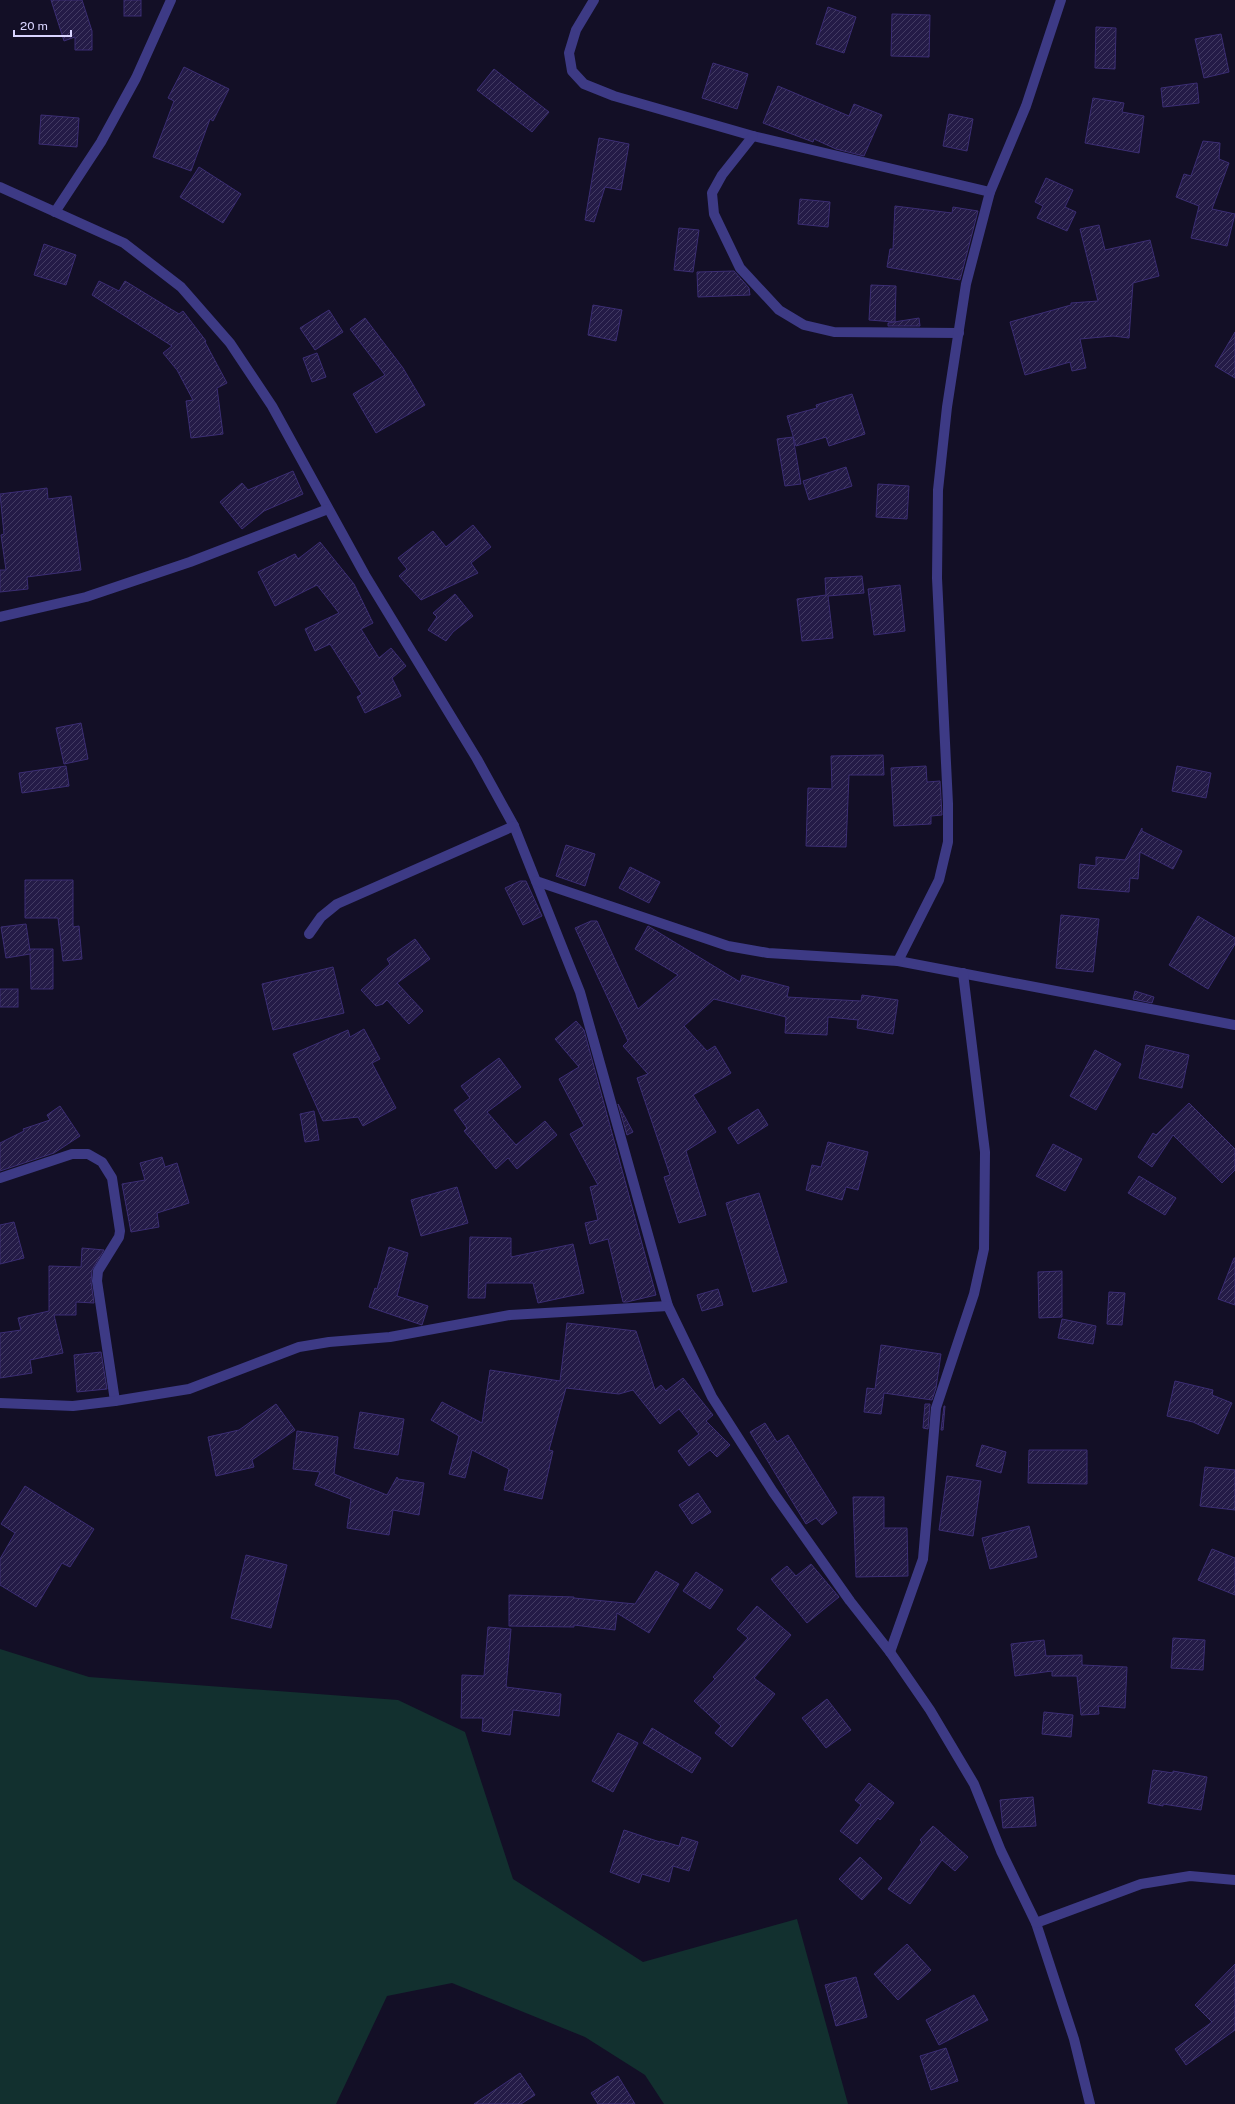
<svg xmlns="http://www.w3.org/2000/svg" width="1235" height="2104" font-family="'Public Sans',sans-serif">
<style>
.grass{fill:#12302f}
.building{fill:url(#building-hatch);stroke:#3b2d73}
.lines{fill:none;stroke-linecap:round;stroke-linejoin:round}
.minor{stroke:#3d3a85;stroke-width:10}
</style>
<defs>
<pattern id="building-hatch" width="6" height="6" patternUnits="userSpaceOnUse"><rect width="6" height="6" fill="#241b47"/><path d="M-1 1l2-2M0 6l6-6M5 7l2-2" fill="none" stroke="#433b63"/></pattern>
</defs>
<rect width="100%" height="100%" fill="#130f26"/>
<path class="grass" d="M 0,1649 L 89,1677 L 398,1700 L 465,1732 L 513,1879 L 643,1962 L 797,1919 L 848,2104 L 664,2104 L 645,2075 L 585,2037 L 452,1983 L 387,1996 L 336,2104 L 0,2104 Z"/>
<g class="building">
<path d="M 51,0 L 82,0 L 92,31 L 92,50 L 75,50 L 75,37 L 64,41 Z"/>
<rect x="124" y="0" width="17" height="16"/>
<path d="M 828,7 L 856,17 L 844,53 L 816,44 Z"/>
<path d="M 892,14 L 930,15 L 929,57 L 891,56 Z"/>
<path d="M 1096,27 L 1116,28 L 1115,69 L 1095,68 Z"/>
<path d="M 1221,34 L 1229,72 L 1204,78 L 1195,39 Z"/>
<path d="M 713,63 L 748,74 L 737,109 L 702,98 Z"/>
<path d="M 184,67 L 229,89 L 213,121 L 210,119 L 191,171 L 153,157 L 174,101 L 168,98 Z"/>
<path d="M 494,69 L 549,112 L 532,132 L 477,90 Z"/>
<path d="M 1197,83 L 1199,103 L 1163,107 L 1161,88 Z"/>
<path d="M 778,86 L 849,116 L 854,104 L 882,115 L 864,156 L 836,149 L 814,139 L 813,142 L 763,123 Z"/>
<path d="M 1093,98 L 1124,103 L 1122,112 L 1144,116 L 1139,153 L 1085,143 Z"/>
<path d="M 949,114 L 973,119 L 967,151 L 943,146 Z"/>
<path d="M 41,115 L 79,118 L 77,147 L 39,144 Z"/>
<path d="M 599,138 L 629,144 L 621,190 L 605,187 L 594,222 L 585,220 Z"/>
<path d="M 1203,141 L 1220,143 L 1219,159 L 1229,163 L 1212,209 L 1235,214 L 1227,246 L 1191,238 L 1199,206 L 1176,197 L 1184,174 L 1191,176 Z"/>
<path d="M 199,167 L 241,194 L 223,223 L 180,197 Z"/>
<path d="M 1046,178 L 1073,190 L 1065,207 L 1076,212 L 1067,231 L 1037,218 L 1043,206 L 1035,202 Z"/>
<path d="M 800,199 L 830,202 L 828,227 L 798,224 Z"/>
<path d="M 895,206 L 952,213 L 953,207 L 978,211 L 960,280 L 887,267 L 890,249 L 893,249 Z"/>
<path d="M 1099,225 L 1105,250 L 1150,240 L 1159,276 L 1133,283 L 1129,338 L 1113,336 L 1080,339 L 1086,368 L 1072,371 L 1070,362 L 1025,375 L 1010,322 L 1071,305 L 1071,303 L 1098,301 L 1080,229 Z"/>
<path d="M 679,228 L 699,230 L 693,272 L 674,270 Z"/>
<path d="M 44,244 L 76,255 L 66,285 L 34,275 Z"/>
<path d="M 734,271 L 749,288 L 750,295 L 698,297 L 697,272 Z"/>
<path d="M 99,281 L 119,291 L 125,281 L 179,314 L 183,311 L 206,341 L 205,342 L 227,383 L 217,388 L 223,434 L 191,438 L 186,401 L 193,400 L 177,370 L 163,353 L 172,346 L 92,295 Z"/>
<path d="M 871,285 L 896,286 L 895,322 L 869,320 Z"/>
<path d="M 593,305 L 622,310 L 616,341 L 588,335 Z"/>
<path d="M 329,310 L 343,332 L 315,350 L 300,328 Z"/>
<path d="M 365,318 L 403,368 L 425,405 L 376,433 L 353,394 L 385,375 L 350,329 Z"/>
<path d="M 919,318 L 920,326 L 888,326 L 888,323 Z"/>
<path d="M 1235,332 L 1235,378 L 1215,366 Z"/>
<path d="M 317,353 L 326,377 L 312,382 L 303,358 Z"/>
<path d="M 852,394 L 865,434 L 829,446 L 826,437 L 796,446 L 787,416 L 817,408 L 816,405 Z"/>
<path d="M 793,437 L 801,484 L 785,486 L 777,439 Z"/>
<path d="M 846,467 L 852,486 L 809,500 L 803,481 Z"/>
<path d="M 293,471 L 303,494 L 264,511 L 242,529 L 220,502 L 242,483 L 248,490 Z"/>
<path d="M 878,484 L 909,486 L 907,519 L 876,517 Z"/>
<path d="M 47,488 L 48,499 L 71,496 L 81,570 L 27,577 L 28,589 L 0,592 L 0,570 L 6,570 L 1,535 L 4,534 L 0,494 Z"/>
<path d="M 473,525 L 491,547 L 471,563 L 478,573 L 421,600 L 399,576 L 407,569 L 398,558 L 433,531 L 446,547 Z"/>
<path d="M 320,542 L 354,584 L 373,623 L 361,629 L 379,658 L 391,648 L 406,666 L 392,678 L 401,696 L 365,713 L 357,697 L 362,694 L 330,644 L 315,651 L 305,629 L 339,613 L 317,585 L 275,606 L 258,572 L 295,554 L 298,559 Z"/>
<path d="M 862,576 L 864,593 L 828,596 L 833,638 L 802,641 L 797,599 L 826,595 L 825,578 Z"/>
<path d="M 900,585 L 905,631 L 874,635 L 868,589 Z"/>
<path d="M 455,594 L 473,616 L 453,632 L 446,641 L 428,630 L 437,617 L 433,613 Z"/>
<path d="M 81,723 L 88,759 L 64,764 L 56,728 Z"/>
<path d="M 883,755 L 884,775 L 849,775 L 846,847 L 806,846 L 808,788 L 832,789 L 831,756 Z"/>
<path d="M 66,766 L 69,786 L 22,793 L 19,773 Z"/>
<path d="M 926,766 L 927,782 L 940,781 L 942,815 L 931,816 L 931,824 L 894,826 L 891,768 Z"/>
<path d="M 1177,766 L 1211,773 L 1206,798 L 1172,791 Z"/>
<path d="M 1142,828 L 1142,831 L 1182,851 L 1173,869 L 1140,852 L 1138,879 L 1130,878 L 1129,892 L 1078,888 L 1080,864 L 1096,866 L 1096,857 L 1125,860 Z"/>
<path d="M 566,845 L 595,854 L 585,886 L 556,876 Z"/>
<path d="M 630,867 L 660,882 L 649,903 L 619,888 Z"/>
<path d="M 25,880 L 73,880 L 73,927 L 79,926 L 82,959 L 63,961 L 58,918 L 25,918 Z"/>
<path d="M 520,881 L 526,881 L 542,916 L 523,925 L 505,888 Z"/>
<path d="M 1061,915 L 1099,919 L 1093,972 L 1056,968 Z"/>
<path d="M 1198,916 L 1235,938 L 1235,944 L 1208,989 L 1169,965 Z"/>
<path d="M 591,921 L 597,921 L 638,1009 L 678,975 L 635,949 L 648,926 L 740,982 L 742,975 L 789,987 L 787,997 L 861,1001 L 862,995 L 898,1000 L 893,1034 L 857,1028 L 858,1020 L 828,1017 L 827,1035 L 785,1033 L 786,1017 L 714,999 L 684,1026 L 707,1051 L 715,1046 L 731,1073 L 693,1095 L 716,1132 L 686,1151 L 706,1215 L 679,1223 L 664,1177 L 670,1175 L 637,1078 L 648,1074 L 623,1046 L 628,1041 L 575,928 Z"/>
<path d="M 26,924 L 30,951 L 30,949 L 53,949 L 53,989 L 31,989 L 30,954 L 6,958 L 1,927 Z"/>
<path d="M 415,939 L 430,959 L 397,983 L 423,1011 L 409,1024 L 387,1000 L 383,1004 L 376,1006 L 361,990 L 390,964 L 387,959 Z"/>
<path d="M 333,967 L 344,1013 L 273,1030 L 262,984 Z"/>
<rect x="0" y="989" width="18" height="18"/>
<path d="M 1135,991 L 1154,997 L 1152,1003 L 1133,999 Z"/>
<path d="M 576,1021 L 584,1030 L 656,1295 L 627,1302 L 623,1302 L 608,1239 L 590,1244 L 585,1223 L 598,1220 L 590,1187 L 598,1185 L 570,1134 L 584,1126 L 559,1079 L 579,1067 L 555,1039 Z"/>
<path d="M 364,1029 L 380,1059 L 372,1063 L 396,1108 L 363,1126 L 358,1117 L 323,1121 L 293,1054 L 348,1030 L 350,1037 Z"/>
<path d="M 1146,1045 L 1189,1055 L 1182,1088 L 1139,1078 Z"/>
<path d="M 1095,1050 L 1121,1064 L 1096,1110 L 1070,1096 Z"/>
<path d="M 499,1058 L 521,1087 L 487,1112 L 516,1145 L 545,1121 L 557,1135 L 517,1169 L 508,1158 L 496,1169 L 464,1131 L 467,1128 L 454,1110 L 470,1098 L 461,1086 Z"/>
<path d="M 1189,1103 L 1235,1149 L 1235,1170 L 1222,1183 L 1173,1135 L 1152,1167 L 1138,1157 L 1153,1133 L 1156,1135 Z"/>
<path d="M 618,1104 L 633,1132 L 627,1135 Z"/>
<path d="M 60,1106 L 80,1136 L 54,1153 L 0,1171 L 0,1143 L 24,1131 L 23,1129 L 50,1120 L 47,1115 Z"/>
<path d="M 758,1109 L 768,1125 L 738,1144 L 728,1128 Z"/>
<path d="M 314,1111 L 319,1140 L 305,1142 L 300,1114 Z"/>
<path d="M 828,1142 L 868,1152 L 858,1190 L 846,1187 L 842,1200 L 806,1190 L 812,1165 L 821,1167 Z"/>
<path d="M 1053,1144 L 1082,1159 L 1065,1191 L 1036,1176 Z"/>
<path d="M 162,1157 L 165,1167 L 177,1163 L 189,1203 L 157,1213 L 159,1227 L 131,1232 L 122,1184 L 145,1180 L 140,1163 Z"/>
<path d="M 1139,1176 L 1176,1198 L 1165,1215 L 1128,1193 Z"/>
<path d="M 457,1187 L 468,1223 L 421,1236 L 411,1200 Z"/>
<path d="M 759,1193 L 787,1282 L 753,1292 L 726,1203 Z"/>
<path d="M 14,1222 L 24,1258 L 0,1264 L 0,1225 Z"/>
<path d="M 470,1237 L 511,1238 L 511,1257 L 573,1244 L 584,1293 L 538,1303 L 533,1283 L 486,1283 L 485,1298 L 468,1298 Z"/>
<path d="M 389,1247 L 408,1253 L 397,1296 L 428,1306 L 422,1325 L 369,1307 L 375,1288 L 377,1289 Z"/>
<path d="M 82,1248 L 104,1250 L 92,1270 L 91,1282 L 94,1303 L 76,1302 L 76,1315 L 54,1315 L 63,1353 L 30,1360 L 32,1373 L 0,1378 L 0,1333 L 21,1330 L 18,1318 L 49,1311 L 49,1266 L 81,1267 Z"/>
<path d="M 1234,1258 L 1235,1258 L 1235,1305 L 1218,1299 Z"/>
<path d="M 1062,1271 L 1062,1317 L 1039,1318 L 1038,1272 Z"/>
<path d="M 718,1289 L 723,1305 L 702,1311 L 697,1295 Z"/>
<path d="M 1109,1292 L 1125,1293 L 1122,1325 L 1107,1324 Z"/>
<path d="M 1062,1319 L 1096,1326 L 1093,1344 L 1058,1338 Z"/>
<path d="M 567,1323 L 636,1331 L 655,1390 L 661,1385 L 666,1391 L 683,1378 L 713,1415 L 706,1421 L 730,1445 L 717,1457 L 710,1450 L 689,1466 L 678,1451 L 699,1434 L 679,1409 L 660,1424 L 633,1390 L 619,1394 L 566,1388 L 549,1450 L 553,1451 L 542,1499 L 504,1490 L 509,1469 L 472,1450 L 465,1478 L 449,1474 L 459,1436 L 431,1420 L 442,1402 L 482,1423 L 490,1370 L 560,1381 Z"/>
<path d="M 881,1345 L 941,1354 L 936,1388 L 932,1400 L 884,1393 L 881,1414 L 864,1412 L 867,1388 L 875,1389 Z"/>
<path d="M 101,1352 L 107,1389 L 77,1392 L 74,1355 Z"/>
<path d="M 1175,1381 L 1213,1390 L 1212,1395 L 1232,1403 L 1218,1434 L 1193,1422 L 1167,1416 Z"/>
<path d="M 276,1404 L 295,1430 L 252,1460 L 254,1467 L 216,1476 L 208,1437 L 239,1430 Z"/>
<path d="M 925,1404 L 930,1404 L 928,1429 L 923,1428 Z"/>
<path d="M 944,1406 L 945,1406 L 943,1430 L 941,1430 Z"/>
<path d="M 360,1412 L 404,1419 L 398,1455 L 354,1448 Z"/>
<path d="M 765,1423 L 777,1442 L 788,1435 L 837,1513 L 822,1525 L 816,1518 L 806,1524 L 750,1432 Z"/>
<path d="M 297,1431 L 338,1437 L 334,1474 L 387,1495 L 397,1477 L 398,1479 L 424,1483 L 419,1515 L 393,1510 L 389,1535 L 347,1528 L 351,1499 L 315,1485 L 320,1472 L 293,1469 Z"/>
<path d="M 982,1445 L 1006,1452 L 1001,1473 L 976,1466 Z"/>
<path d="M 1029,1450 L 1087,1450 L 1087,1484 L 1028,1483 Z"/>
<path d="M 1205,1467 L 1235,1470 L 1235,1510 L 1200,1506 Z"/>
<path d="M 947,1476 L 981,1481 L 973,1536 L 939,1530 Z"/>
<path d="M 25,1486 L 94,1529 L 70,1567 L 62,1563 L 36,1607 L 0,1585 L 0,1559 L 15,1533 L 1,1524 Z"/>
<path d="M 698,1493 L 711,1512 L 692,1524 L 679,1505 Z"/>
<path d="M 853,1497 L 884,1497 L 884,1528 L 907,1528 L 908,1576 L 856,1577 Z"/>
<path d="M 1029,1526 L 1037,1557 L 990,1569 L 982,1538 Z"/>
<path d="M 1212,1549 L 1235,1558 L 1235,1595 L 1198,1580 Z"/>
<path d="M 246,1555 L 287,1565 L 271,1628 L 231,1618 Z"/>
<path d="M 811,1564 L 839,1597 L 807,1623 L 771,1579 L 787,1566 L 796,1576 Z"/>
<path d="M 656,1571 L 679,1584 L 649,1633 L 617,1613 L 615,1630 L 574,1625 L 574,1627 L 509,1626 L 509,1595 L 574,1597 L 574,1598 L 635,1604 Z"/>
<path d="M 696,1572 L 723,1590 L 710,1609 L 683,1591 Z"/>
<path d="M 757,1606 L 791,1635 L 754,1678 L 775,1694 L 732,1747 L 715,1733 L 721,1726 L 694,1701 L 715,1679 L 713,1677 L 748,1638 L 737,1629 Z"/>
<path d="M 488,1627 L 511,1629 L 506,1687 L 561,1694 L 559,1716 L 513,1710 L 510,1735 L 482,1731 L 483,1718 L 461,1718 L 462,1675 L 484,1676 Z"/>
<path d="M 1173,1638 L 1205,1640 L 1203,1670 L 1171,1668 Z"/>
<path d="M 1044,1640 L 1046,1656 L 1082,1655 L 1082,1665 L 1127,1667 L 1125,1708 L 1098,1706 L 1099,1714 L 1081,1715 L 1077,1676 L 1052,1676 L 1052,1671 L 1015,1676 L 1011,1644 Z"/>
<path d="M 827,1699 L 851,1730 L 826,1748 L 802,1718 Z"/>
<path d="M 1044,1712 L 1073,1715 L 1071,1737 L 1042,1734 Z"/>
<path d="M 652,1728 L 701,1758 L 692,1773 L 643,1743 Z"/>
<path d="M 618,1733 L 638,1743 L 613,1792 L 592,1781 Z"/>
<path d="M 1153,1770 L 1173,1773 L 1173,1771 L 1207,1777 L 1201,1810 L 1163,1804 L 1163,1806 L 1148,1803 Z"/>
<path d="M 869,1783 L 894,1803 L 880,1820 L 878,1818 L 857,1844 L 840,1831 L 861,1805 L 855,1800 Z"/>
<path d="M 1033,1797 L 1036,1826 L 1003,1828 L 1000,1800 Z"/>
<path d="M 933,1826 L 968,1857 L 955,1871 L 942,1860 L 910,1904 L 888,1889 L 922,1842 L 920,1840 Z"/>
<path d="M 624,1830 L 660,1842 L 661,1841 L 679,1846 L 682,1837 L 698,1842 L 689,1871 L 673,1866 L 669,1882 L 642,1874 L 639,1883 L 610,1872 Z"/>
<path d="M 860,1857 L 882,1878 L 862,1900 L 839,1879 Z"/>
<path d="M 907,1944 L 931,1970 L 898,2000 L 874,1974 Z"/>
<path d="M 1235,1964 L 1235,2030 L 1186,2065 L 1175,2049 L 1212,2022 L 1195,2005 Z"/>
<path d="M 856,1977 L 867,2017 L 836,2026 L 825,1985 Z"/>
<path d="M 974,1995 L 988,2020 L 939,2045 L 926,2020 Z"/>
<path d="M 946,2048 L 958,2081 L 931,2090 L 920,2056 Z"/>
<path d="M 520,2073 L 535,2095 L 521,2104 L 474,2104 Z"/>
<path d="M 618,2076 L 635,2104 L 598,2104 L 591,2093 Z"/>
</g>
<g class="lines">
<g class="minor">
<path d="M 594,0 L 576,30 L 569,53 L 572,71 L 584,84 L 614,96 L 753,136 L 990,192"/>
<path d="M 753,136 L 722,175 L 712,193 L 714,214 L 740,268 L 779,310 L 804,325 L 834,332 L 959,333"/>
<path d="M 0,187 L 124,243 L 181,287 L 230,343 L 272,406 L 365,575 L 477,759 L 514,826 L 580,992 L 668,1306 L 712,1397 L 773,1492 L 850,1601 L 890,1652 L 930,1710 L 974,1784 L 1001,1851 L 1036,1923 L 1074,2039 L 1090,2104"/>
<path d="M 55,212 L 101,142 L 136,78 L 171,0"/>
<path d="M 0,617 L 86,597 L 190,562 L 328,509"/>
<path d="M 536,881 L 728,946 L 768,953 L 898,961 L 1235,1025"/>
<path d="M 309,934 L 321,917 L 337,904 L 514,826"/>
<path d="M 898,961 L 939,880 L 948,842 L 948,804 L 937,578 L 938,490 L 947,407 L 966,284 L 990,192 L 1026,106 L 1061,0"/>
<path d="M 0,1178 L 72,1154 L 88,1154 L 102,1162 L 112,1178 L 120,1231 L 119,1237 L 98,1271 L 97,1281 L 115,1401"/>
<path d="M 0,1403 L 73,1406 L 115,1401 L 189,1389 L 299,1347 L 329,1342 L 390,1337 L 510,1315 L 668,1306"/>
<path d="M 890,1652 L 923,1559 L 936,1408 L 974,1294 L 984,1249 L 985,1152 L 963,973"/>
<path d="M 1036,1923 L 1141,1884 L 1190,1876 L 1235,1880"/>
</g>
</g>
<path d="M14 30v6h57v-6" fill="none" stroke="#d9d4ff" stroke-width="2"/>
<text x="20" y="30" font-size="12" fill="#d9d4ff" stroke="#130f26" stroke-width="3" paint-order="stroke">20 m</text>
</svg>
